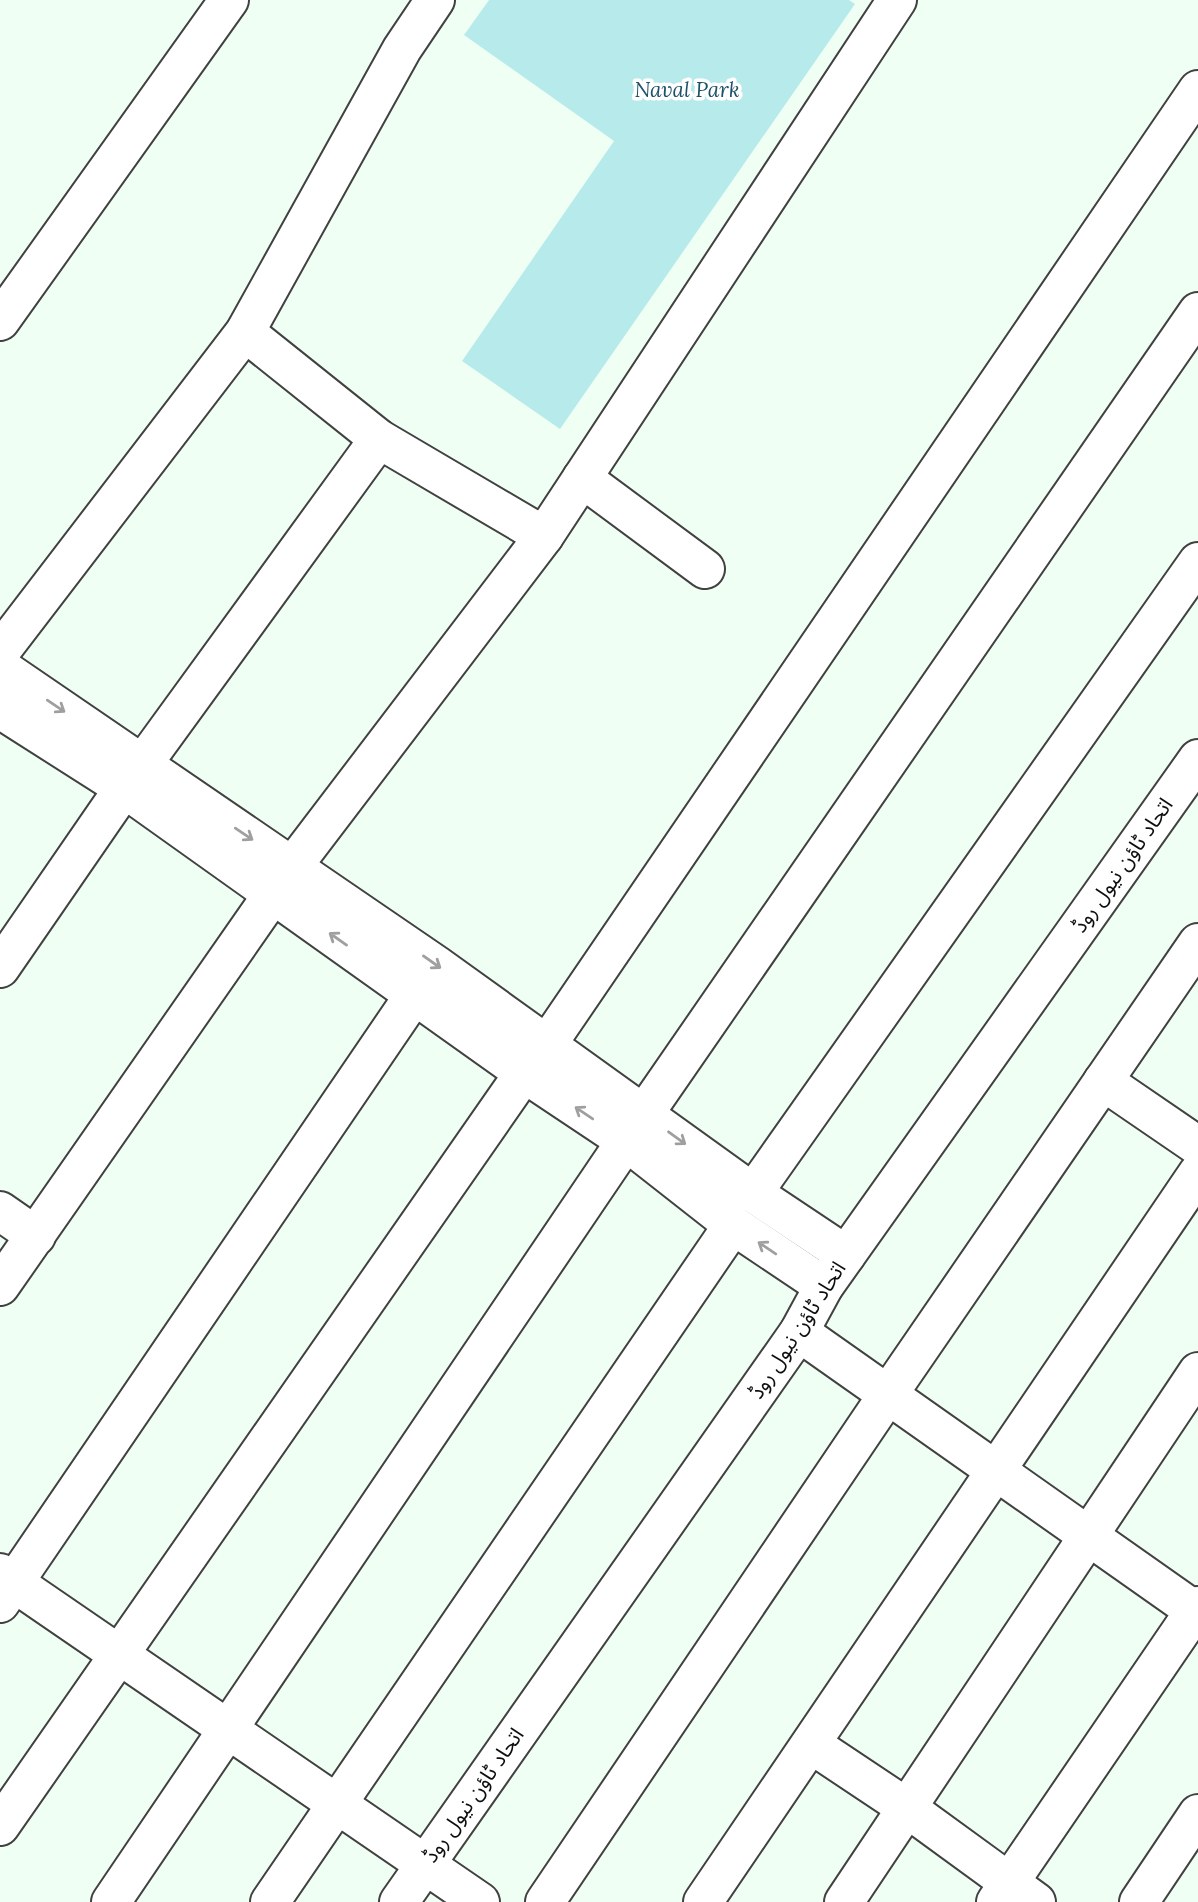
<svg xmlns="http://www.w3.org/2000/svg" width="1198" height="1902" font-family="Lora,'Noto Sans Arabic',serif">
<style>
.green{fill:#b7ebeb}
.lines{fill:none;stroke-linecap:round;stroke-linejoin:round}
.street-casing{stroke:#414141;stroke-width:42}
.street{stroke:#fff;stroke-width:38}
.oneway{stroke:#9f9f9f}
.labels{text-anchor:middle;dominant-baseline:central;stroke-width:7;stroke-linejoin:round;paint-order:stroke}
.park-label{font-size:21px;font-style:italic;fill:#1c5169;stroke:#fff}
.street-label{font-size:21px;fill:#0e0e0e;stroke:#fff}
</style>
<rect width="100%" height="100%" fill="#effff4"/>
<path class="green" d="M 489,0 L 849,0 L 855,4 L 560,429 L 462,361 L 614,141 L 464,35 Z"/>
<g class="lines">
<defs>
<g id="street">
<path d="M 0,321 L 229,0"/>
<path d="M 245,332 L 379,439 L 544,536"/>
<path d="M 582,478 L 705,569"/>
<path d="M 0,652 L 245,332 L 402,49 L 435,0"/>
<path d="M 0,667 L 436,965 L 753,1193 L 846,1255"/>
<path d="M 0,709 L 124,788 L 524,1073 L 626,1141 L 733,1225 L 824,1286"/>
<path d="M 142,765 L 379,439"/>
<path d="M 292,867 L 544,536 L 897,0"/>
<path d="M 0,968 L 124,788"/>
<path d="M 546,1046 L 1198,90"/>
<path d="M 1103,1081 L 1198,1146"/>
<path d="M 644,1114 L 1198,312"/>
<path d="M 753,1193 L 1198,562"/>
<path d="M 0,1211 L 36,1236"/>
<path d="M 0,1286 L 273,894"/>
<path d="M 799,1332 L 1198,1613"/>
<path d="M 0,1573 L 480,1902"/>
<path d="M 0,1603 L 415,994"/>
<path d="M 811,1744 L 907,1808 L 1036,1902"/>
<path d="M 0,1826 L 524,1073"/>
<path d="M 111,1902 L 626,1141"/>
<path d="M 270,1902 L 733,1225"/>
<path d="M 399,1902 L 799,1332 L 824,1286 L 1198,759"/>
<path d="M 545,1902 L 889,1393 L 1198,943"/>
<path d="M 703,1902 L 1198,1173"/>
<path d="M 844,1902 L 1198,1372"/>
<path d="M 996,1902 L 1198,1606"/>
<path d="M 1139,1902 L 1198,1814"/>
</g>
</defs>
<use href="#street" class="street-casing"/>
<use href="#street" class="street"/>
</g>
<defs><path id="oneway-shaft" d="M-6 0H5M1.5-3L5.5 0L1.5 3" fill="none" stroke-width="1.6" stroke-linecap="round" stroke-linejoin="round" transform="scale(1.75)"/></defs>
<g class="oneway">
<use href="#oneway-shaft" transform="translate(56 706) rotate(34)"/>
<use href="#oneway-shaft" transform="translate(244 834) rotate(34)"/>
<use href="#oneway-shaft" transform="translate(338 939) rotate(-145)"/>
<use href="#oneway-shaft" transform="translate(432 962) rotate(35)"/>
<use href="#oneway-shaft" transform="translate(584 1113) rotate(-146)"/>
<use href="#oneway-shaft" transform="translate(677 1138) rotate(36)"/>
<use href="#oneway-shaft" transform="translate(767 1248) rotate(-146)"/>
</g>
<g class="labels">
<g class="park-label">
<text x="687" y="89">Naval Park</text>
</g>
<g class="street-label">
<text transform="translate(1122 865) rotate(-55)">اتحاد ٹاؤن نیول روڈ</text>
<text transform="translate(797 1330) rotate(-57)">اتحاد ٹاؤن نیول روڈ</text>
<text transform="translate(473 1795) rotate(-55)">اتحاد ٹاؤن نیول روڈ</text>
</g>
</g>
</svg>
